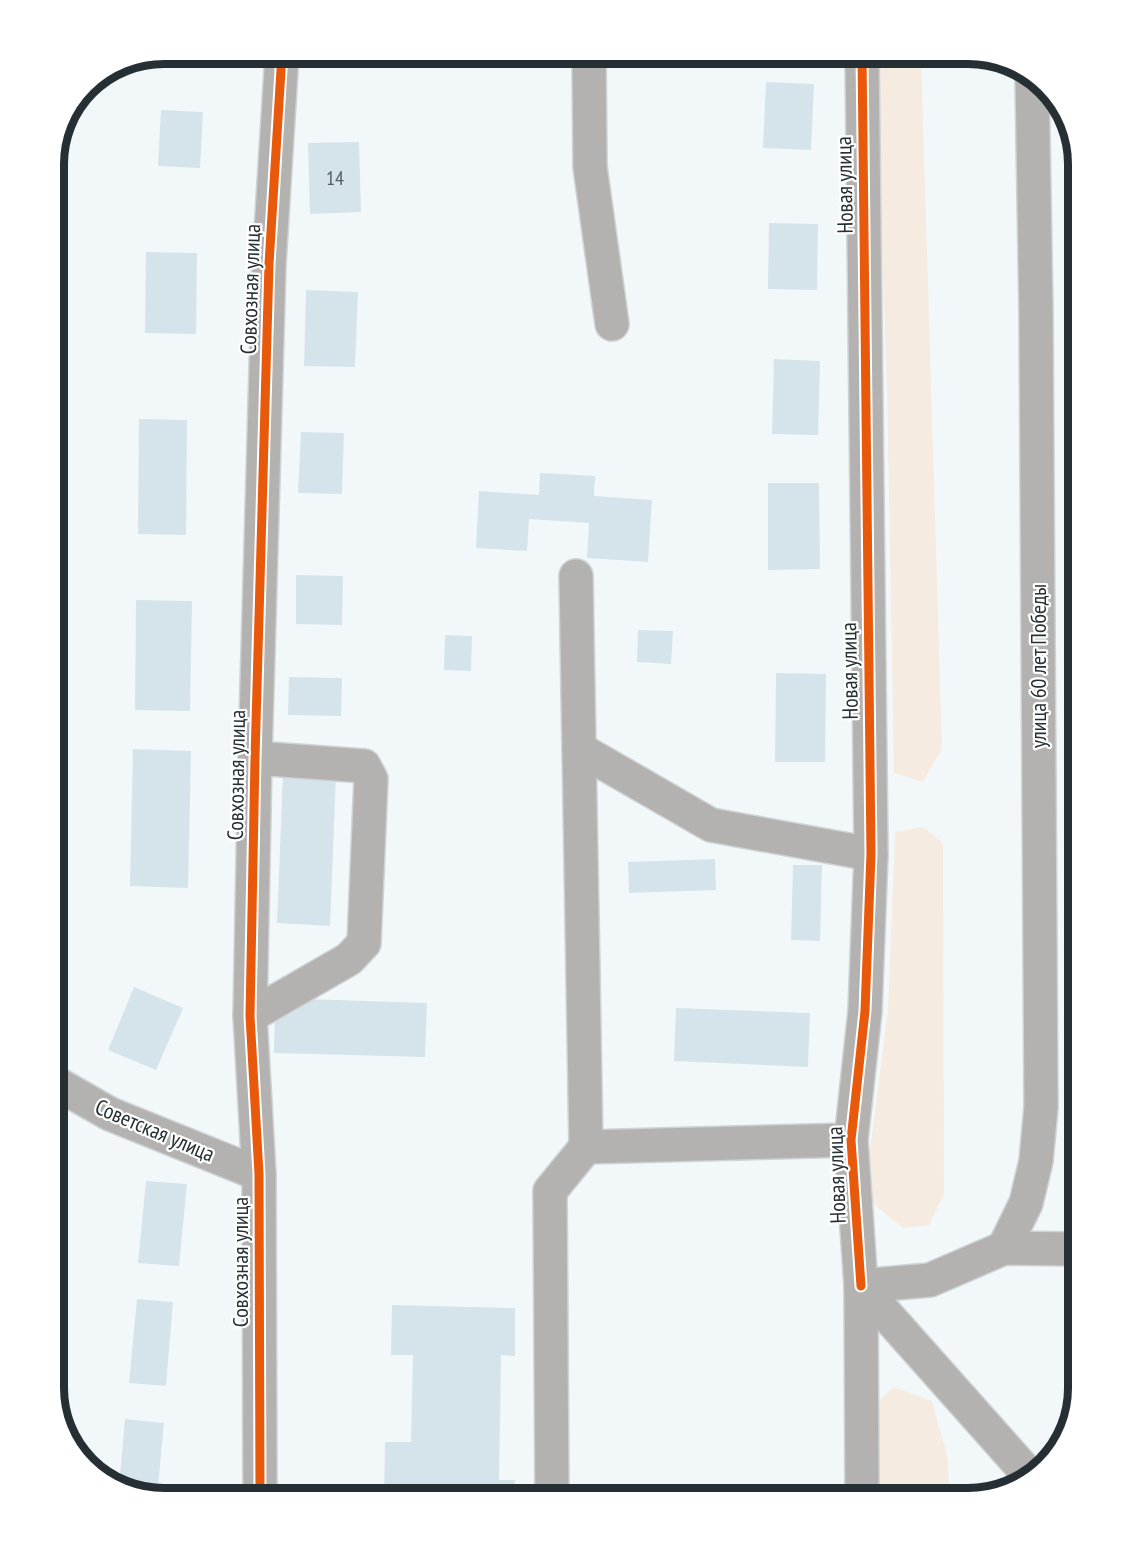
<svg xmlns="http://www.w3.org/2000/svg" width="1132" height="1552" font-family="'PT Sans Narrow',sans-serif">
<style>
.green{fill:#f6ebe1}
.building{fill:#d5e4eb}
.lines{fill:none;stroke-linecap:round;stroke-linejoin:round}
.minor-casing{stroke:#ced3d6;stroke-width:36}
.minor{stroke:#b4b2b0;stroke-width:33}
.cycleway-casing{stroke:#fff;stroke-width:13}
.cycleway{stroke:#e8590c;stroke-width:9}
.labels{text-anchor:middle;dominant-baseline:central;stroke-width:4.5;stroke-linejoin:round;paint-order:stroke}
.number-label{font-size:20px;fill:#525d62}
.street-label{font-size:22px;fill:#263034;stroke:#fff}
.rim{fill:none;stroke:#263034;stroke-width:8}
</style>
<rect width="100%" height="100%" fill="#f2f8fa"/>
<g class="green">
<path d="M 875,54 L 921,54 L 942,748 L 923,782 L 894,773 L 887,386 Z"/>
<path d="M 923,827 L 943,843 L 944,1194 L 929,1225 L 903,1228 L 871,1202 L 869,1158 L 888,1010 L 895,832 Z"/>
<path d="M 893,1387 L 932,1401 L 948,1459 L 949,1498 L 876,1498 L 876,1404 Z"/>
</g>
<g class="building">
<path d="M 316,54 L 367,54 L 367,61 L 316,57 Z"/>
<path d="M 766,82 L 814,84 L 811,150 L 763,148 Z"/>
<path d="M 161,110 L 203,112 L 200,168 L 158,166 Z"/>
<path d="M 359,142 L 361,212 L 310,214 L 308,143 Z"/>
<path d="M 769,223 L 818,224 L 817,290 L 768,289 Z"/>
<path d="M 146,252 L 197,253 L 196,334 L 145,333 Z"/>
<path d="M 306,290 L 358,292 L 355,367 L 304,366 Z"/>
<path d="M 774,359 L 820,361 L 818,435 L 772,434 Z"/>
<path d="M 139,419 L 187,420 L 186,535 L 138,534 Z"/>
<path d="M 301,432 L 344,433 L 342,494 L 298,493 Z"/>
<path d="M 540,473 L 595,476 L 594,496 L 652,500 L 648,562 L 587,558 L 589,523 L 529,519 L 527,551 L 476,548 L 479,491 L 539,495 Z"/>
<path d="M 768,483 L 819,483 L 820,569 L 768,570 Z"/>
<path d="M 296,575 L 343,576 L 342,625 L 296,624 Z"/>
<path d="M 136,600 L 192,601 L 190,711 L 135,710 Z"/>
<path d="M 638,630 L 673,631 L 671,664 L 637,662 Z"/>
<path d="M 445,635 L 472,636 L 471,671 L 444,670 Z"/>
<path d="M 776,673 L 826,674 L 825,762 L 775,762 Z"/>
<path d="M 289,677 L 342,678 L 341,716 L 288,715 Z"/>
<path d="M 133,749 L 191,751 L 188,888 L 130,886 Z"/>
<path d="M 283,773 L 336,775 L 330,926 L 277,923 Z"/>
<path d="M 715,859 L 716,890 L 629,893 L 628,862 Z"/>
<path d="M 793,865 L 822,865 L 820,941 L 791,940 Z"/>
<path d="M 134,987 L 183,1008 L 156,1070 L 108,1050 Z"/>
<path d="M 275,998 L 427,1003 L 425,1057 L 274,1053 Z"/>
<path d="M 676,1008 L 810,1013 L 808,1067 L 674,1061 Z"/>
<path d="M 146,1181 L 187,1184 L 179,1266 L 138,1263 Z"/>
<path d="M 137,1299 L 173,1302 L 166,1386 L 129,1383 Z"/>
<path d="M 392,1305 L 515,1308 L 515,1356 L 501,1355 L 499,1480 L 515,1480 L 514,1498 L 384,1498 L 385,1442 L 411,1442 L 413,1355 L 391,1355 Z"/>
<path d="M 125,1419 L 164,1423 L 157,1497 L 119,1486 Z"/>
</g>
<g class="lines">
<defs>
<g id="minor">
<path d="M 589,54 L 590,167 L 612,324"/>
<path d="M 862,54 L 871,854 L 865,1011 L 851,1140 L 861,1286 L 862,1498"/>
<path d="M 576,576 L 586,1147 L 851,1140"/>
<path d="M 579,749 L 711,825 L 871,854"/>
<path d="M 250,1016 L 349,959 L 364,943 L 371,779 L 364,766 L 255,758"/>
<path d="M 54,1082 L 110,1114 L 259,1174"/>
<path d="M 1004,1248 L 1026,1203 L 1036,1161 L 1041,1107 L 1036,313 L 1032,78"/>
<path d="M 861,1286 L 1030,1476"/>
<path d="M 861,1286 L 930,1280 L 1004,1248 L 1078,1249"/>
<path d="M 260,1498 L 259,1174 L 250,1016 L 255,758 L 269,264 L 282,54"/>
<path d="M 552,1498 L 550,1191 L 586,1147"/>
</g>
</defs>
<use href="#minor" class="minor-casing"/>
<use href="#minor" class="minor"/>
<defs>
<g id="cycleway">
<path d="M 861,1286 L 851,1140 L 865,1011 L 871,854 L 862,54"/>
<path d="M 260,1498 L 259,1174 L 250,1016 L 255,758 L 269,264 L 282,54"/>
</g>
</defs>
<use href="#cycleway" class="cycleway-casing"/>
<use href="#cycleway" class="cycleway"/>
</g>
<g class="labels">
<g class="number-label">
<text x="335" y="178">14</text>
</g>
<g class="street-label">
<text transform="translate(844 185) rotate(-91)">Новая улица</text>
<text transform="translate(250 289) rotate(-88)">Совхозная улица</text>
<text transform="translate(1038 666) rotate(-90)">улица 60 лет Победы</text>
<text transform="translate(849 671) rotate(-91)">Новая улица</text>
<text transform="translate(236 775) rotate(-89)">Совхозная улица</text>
<text transform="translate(155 1130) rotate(23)">Советская улица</text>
<text transform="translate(836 1175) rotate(-92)">Новая улица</text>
<text transform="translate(240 1262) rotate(-90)">Совхозная улица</text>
</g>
</g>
<path d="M0 0H1132V1552H0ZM164 64H968A100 100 0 0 1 1068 164V1388A100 100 0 0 1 968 1488H164A100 100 0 0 1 64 1388V164A100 100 0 0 1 164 64Z" fill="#fff" fill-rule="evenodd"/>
<path class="rim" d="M164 64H968A100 100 0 0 1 1068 164V1388A100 100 0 0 1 968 1488H164A100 100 0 0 1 64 1388V164A100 100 0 0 1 164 64Z"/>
</svg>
